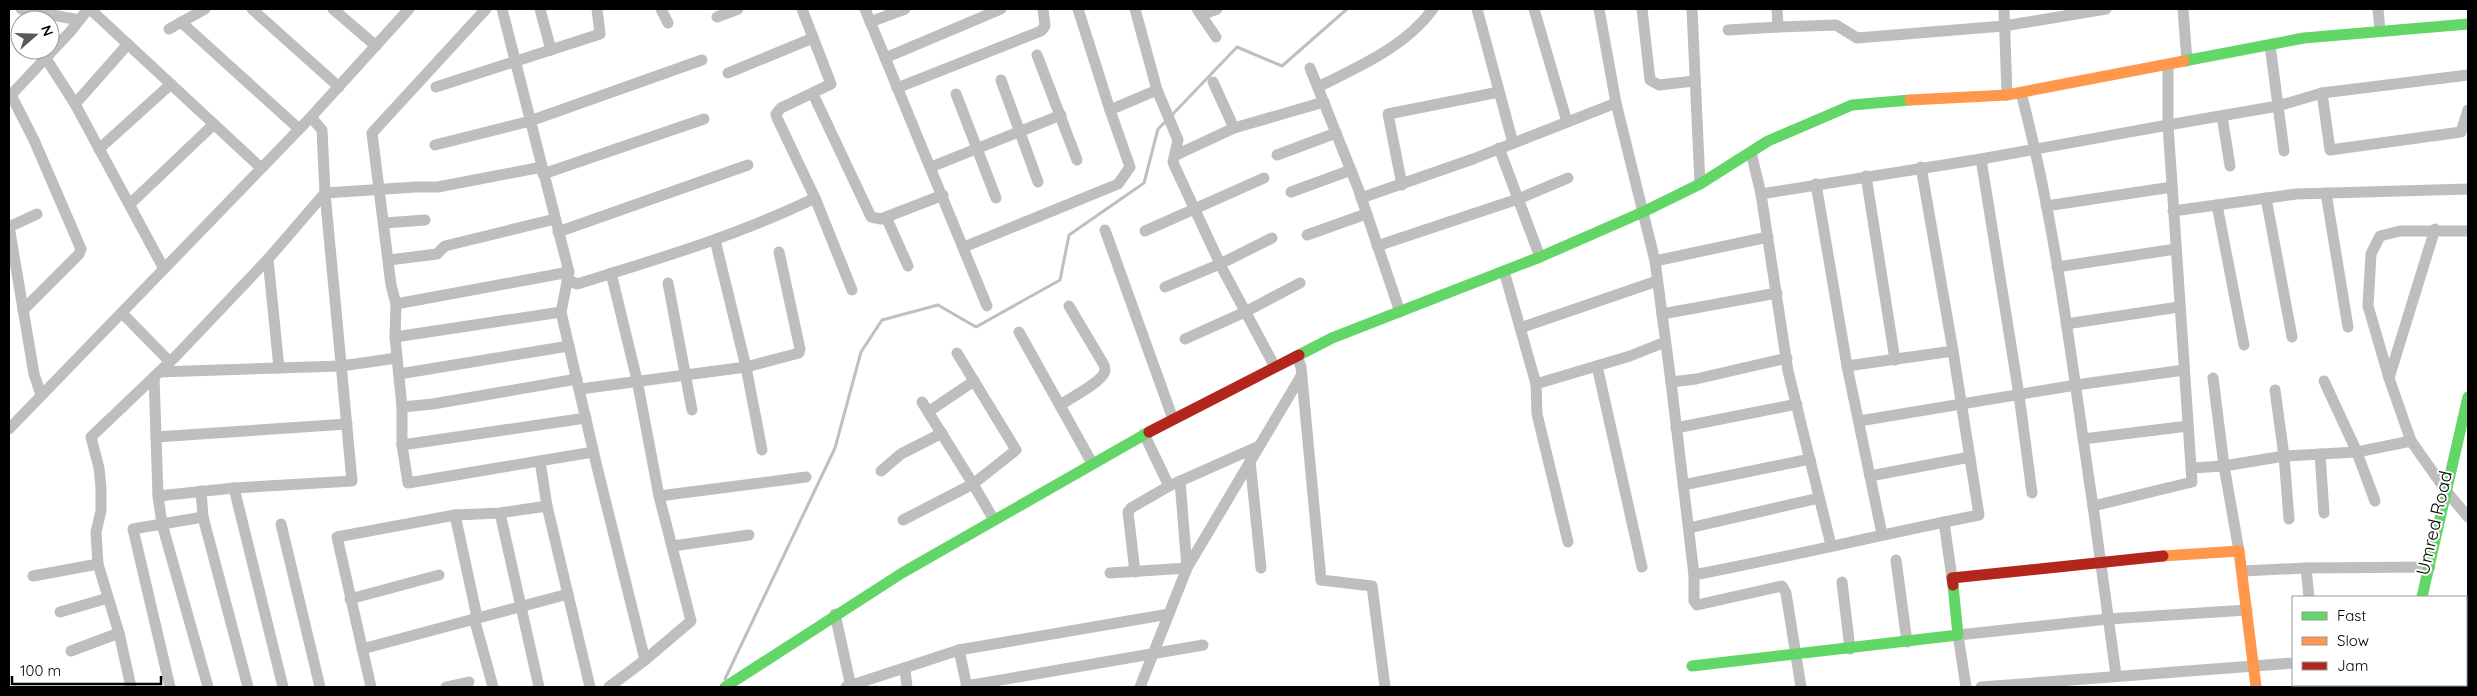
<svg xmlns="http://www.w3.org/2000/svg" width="2477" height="696" font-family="Quicksand,sans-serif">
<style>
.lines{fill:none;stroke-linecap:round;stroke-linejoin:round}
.stream{stroke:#bfbfbf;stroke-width:3}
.street{stroke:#bebebe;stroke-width:11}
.fast{stroke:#63d668;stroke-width:11}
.slow{stroke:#ff974d;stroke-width:11}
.jam{stroke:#b3261e;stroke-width:11}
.labels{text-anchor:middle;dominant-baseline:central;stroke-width:4;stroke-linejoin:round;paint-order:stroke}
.street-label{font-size:18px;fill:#000;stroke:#fff}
</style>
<rect width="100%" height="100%" fill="#fff"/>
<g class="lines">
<g class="stream">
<path d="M 1171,116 L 1237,47 L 1282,66 L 1347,9"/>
<path d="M 725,679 L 835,448 L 861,352 L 882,320 L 938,305 L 976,327 L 1060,280 L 1069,235 L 1144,183 L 1158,129 L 1166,121"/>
</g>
<g class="street">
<path d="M 21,9 L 79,20"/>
<path d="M 90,9 L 261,168"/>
<path d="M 252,9 L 339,87"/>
<path d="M 333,9 L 376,46"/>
<path d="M 486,9 L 372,133 L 391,285 L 396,304 L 395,337 L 402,407 L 402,445 L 408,483 L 593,452"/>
<path d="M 502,9 L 569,272 L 561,312 L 597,467 L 645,660 L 609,687"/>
<path d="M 540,9 L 551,50"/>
<path d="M 661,9 L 668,23"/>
<path d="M 802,9 L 831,84 L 781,108 L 776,114 L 777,118 L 815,198 L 852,290"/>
<path d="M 865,9 L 987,306"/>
<path d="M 1078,9 L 1110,110 L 1157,90"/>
<path d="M 1135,9 L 1157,90 L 1178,140 L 1173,162 L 1175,167 L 1223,270 L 1275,367"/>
<path d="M 1197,9 L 1216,37"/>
<path d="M 1477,9 L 1513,143"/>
<path d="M 1534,9 L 1567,122"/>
<path d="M 1599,9 L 1616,103 L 1655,261 L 1671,382 L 1696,379 L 1787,358"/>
<path d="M 1642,9 L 1650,80 L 1659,85 L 1694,81"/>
<path d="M 1692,9 L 1700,184"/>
<path d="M 1777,9 L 1778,27 L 1836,25 L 1857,38 L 2004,26 L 2106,9"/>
<path d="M 2004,9 L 2007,95"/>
<path d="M 2183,9 L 2187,61"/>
<path d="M 2378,9 L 2380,31"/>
<path d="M 1201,15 L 1217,9"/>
<path d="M 717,17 L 738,9"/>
<path d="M 181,22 L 299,129"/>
<path d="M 870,22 L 905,9"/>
<path d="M 169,29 L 205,9"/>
<path d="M 1728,30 L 1778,27"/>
<path d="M 2270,45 L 2284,151"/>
<path d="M 1037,55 L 1077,160"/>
<path d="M 45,57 L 75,104 L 128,44"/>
<path d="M 885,58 L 1001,9"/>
<path d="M 2168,65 L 2168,125 L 2278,106 L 2322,93"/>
<path d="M 1310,68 L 1358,188 L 1400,312"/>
<path d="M 728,73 L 813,38"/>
<path d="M 2468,75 L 2322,93 L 2330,150 L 2461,132 L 2468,110"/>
<path d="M 1001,80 L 1038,182"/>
<path d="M 1213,82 L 1234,128"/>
<path d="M 436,87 L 600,34 L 597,9"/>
<path d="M 1318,87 C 1360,66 1405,47 1433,9"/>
<path d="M 897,88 L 1041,31 L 1045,26 L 1043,9"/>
<path d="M 813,94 L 871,217 L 881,219 L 943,195"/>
<path d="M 956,94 L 996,198"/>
<path d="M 75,104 L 164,269"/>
<path d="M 2222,116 L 2230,166"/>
<path d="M 311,117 L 322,130 L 325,193 L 416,187 L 438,187 L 542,167"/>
<path d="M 435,145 L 530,121 L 702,60"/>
<path d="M 1499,148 L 1540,257"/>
<path d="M 99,149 L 171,84"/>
<path d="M 1751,152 L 1761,194 L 1981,159 L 2168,125 L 2192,482 L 2093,506 C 2072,368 2057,228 2021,93"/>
<path d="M 1176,155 L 1234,128 L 1324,102"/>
<path d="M 1277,155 L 1336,133"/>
<path d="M 1981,159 L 2019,395 L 2032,493"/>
<path d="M 931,167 L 1061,115"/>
<path d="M 543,174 L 704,119"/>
<path d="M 1866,176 L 1895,360"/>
<path d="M 1816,184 L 1847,366 L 1953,351 L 1921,167"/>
<path d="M 1402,185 L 1388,114 L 1499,92"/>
<path d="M 1291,192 L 1351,170"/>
<path d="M 2326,193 L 2348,327"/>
<path d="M 1761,194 L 1788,371 L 1831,545"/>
<path d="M 1361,198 L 1473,159 L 1616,103"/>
<path d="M 2266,198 L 2292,337"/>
<path d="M 130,204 L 214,124"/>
<path d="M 2217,205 L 2244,345"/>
<path d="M 2046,206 L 2172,187"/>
<path d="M 2173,211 L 2296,194 L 2468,189"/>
<path d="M 886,217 L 908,266"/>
<path d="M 385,223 L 425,220"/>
<path d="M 9,226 L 34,374 L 41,395"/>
<path d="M 9,227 L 37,214"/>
<path d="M 1105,230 L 1173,419"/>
<path d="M 1145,231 L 1264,178"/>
<path d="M 2468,231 L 2400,231 L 2380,236 L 2371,254 L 2368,306 L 2389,378 L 2411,441 L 2447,492 L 2468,517"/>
<path d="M 558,232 L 748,165"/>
<path d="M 1307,235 L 1366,214"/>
<path d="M 715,240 L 746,367 L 762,450"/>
<path d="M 1377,246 L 1518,199 L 1568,178"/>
<path d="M 964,247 L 1118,184 L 1130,167 L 1110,110"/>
<path d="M 268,259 L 279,368"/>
<path d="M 389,260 L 437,254 L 445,246 L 555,219"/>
<path d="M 1655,261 L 1768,237"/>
<path d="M 2057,267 L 2176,249"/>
<path d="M 1504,271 L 1536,384 L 1630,356 L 1665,342"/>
<path d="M 611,273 L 637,380 L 659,496 L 691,621 L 645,660"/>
<path d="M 567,279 L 577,284 C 658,259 739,235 815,198"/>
<path d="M 668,283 L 692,410"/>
<path d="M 1165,287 L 1220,264 L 1272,238"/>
<path d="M 396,304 L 569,272"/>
<path d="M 23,310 L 79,254 L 81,249 L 34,140 L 11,95 L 70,32 L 88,9"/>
<path d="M 122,313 L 170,362"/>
<path d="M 1662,314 L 1777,293"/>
<path d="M 2066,324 L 2179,307"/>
<path d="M 1520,328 L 1657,281"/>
<path d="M 1019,332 L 1092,463"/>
<path d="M 395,337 L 561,312"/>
<path d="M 1185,339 L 1245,312 L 1300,283"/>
<path d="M 957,353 L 1016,450 L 973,484 L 994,520"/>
<path d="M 1297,356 L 1301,367 L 1321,580 L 1372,586 L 1385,687"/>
<path d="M 1597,366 L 1642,567"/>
<path d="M 1847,366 L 1882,534"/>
<path d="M 159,372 L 341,366 L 397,358"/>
<path d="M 399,374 L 569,346"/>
<path d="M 154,377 L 158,496 L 162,524 L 208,687"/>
<path d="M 2213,378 L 2224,466 L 2239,551"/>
<path d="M 2389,378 L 2435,229"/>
<path d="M 2324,381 L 2356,450 L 2375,501"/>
<path d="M 1671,382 L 1694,575 C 1789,557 1883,534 1979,515 L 1953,351"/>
<path d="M 1536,384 L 1537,414 L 1568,542"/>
<path d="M 580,389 L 746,367 L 799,353 L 800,349 L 779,252"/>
<path d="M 2275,390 L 2284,456 L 2289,519"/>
<path d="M 1060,405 C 1069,399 1101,382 1104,373 C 1106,370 1105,368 1104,365 L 1069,306"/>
<path d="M 402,407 L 433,404 L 577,379"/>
<path d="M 928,412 L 974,381"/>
<path d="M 1859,421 L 2076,385 L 2184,370"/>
<path d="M 1676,428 L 1797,404"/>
<path d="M 9,429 L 311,117 L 409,9"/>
<path d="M 1144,434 L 1169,486 L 1257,447"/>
<path d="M 156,437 L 347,424"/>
<path d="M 2083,439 L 2188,426"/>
<path d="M 402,445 L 586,418"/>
<path d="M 2320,454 L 2324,513"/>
<path d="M 1250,460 L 1261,568"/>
<path d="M 540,461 L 547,506"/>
<path d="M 2191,468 L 2224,466 L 2284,456 L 2357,452 L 2411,441"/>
<path d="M 881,471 L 901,454 L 942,433"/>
<path d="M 1870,476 L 1970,457"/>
<path d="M 1683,485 L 1810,459"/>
<path d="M 234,488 L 283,687"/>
<path d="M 201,491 L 203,517 L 248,687"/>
<path d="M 158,496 L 234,488 L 352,481 L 325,193"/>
<path d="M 659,496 L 806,477"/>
<path d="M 2093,506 L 2116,675"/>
<path d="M 500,513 L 539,687"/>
<path d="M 455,515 L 477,617"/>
<path d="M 903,520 L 973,484 L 922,402"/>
<path d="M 1944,522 L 1952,578"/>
<path d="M 281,524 L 320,687"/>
<path d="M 1689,528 L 1819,498"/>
<path d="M 673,546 L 749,535"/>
<path d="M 1896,560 L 1907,642"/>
<path d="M 98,564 L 119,633 L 131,687"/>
<path d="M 2306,568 L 2309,597"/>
<path d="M 2243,571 L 2306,568 L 2430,567"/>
<path d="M 1135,572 L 1128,512 L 1131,508 L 1169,486"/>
<path d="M 1110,573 L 1187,568 L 1301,376"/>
<path d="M 1694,575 L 1694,601 L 1697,605 L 1782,586 L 1786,593 L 1801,687"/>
<path d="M 33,576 L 98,564 L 96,532 L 101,511 L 101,488 L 99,468 L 91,437 L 176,356 L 268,259 L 325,193"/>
<path d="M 1842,582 L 1850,649"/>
<path d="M 350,599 L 439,575"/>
<path d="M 60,612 L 108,598"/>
<path d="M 835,614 L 851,687"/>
<path d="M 474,618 L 493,687"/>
<path d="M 2466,640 L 2468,640"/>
<path d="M 362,649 L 568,594"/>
<path d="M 959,650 L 967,687"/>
<path d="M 71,651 L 119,633"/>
<path d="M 905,669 L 907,687"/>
<path d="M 966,686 L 1203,645"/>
<path d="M 170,687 L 133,529 L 203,517"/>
<path d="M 371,687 L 337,537 L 455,515 L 500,513 L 547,506 L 590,687"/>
<path d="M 446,687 L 469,682"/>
<path d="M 846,687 L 959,650 L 1169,614"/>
<path d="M 1140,687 L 1187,568 L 1180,481"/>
<path d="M 1966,687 L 1958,635 L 2108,619 L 2247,610"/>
<path d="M 1981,687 L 2293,663"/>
<path d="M 2315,687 L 2316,685"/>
</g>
<g class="fast">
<path d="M 2184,61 L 2304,38 L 2468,24"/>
<path d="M 1299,355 L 1332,338 L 1540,257 L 1643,212 L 1700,184 L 1768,141 L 1852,105 L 1910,100"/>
<path d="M 2422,597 L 2468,397"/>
<path d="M 1692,666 L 1958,635 L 1953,585"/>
<path d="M 2414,685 L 2414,687"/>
<path d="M 725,687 L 902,573 L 1149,432"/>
</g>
<g class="slow">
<path d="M 1910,100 L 2007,95 L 2184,61"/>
<path d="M 2163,556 L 2239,551 L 2256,687"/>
</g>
<g class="jam">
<path d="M 1149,432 L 1299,355"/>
<path d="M 1953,585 L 1952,578 L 2163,556"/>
</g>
</g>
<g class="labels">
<g class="street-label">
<text transform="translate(2434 523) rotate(-77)">Umred Road</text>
</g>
</g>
<rect width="2477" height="696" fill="none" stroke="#000000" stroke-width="20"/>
<rect x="2292" y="596" width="175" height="90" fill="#ffffff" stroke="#999999"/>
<rect x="2302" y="612" width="25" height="8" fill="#63d668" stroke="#999999"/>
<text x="2337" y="621" font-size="15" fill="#000000">Fast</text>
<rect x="2302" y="637" width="25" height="8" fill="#ff974d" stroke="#999999"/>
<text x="2337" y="646" font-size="15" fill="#000000">Slow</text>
<rect x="2302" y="662" width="25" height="8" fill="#b3261e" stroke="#999999"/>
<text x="2337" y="671" font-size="15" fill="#000000">Jam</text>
<g transform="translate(35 35) rotate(70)"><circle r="24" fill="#ffffff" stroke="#999999"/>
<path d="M0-4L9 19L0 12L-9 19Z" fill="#595959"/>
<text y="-8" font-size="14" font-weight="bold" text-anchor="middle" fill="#000000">N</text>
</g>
<path d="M12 676v8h149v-8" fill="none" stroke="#000000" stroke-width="2.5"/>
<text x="20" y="676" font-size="15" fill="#000000" stroke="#ffffff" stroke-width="4" paint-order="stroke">100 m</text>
</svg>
